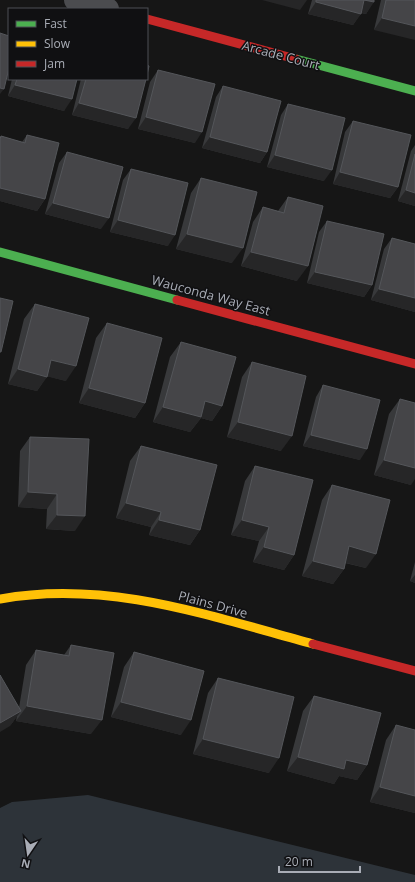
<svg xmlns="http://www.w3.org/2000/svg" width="415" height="882" font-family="'Open Sans',sans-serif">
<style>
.water{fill:#2d3339}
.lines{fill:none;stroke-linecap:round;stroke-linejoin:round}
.street{stroke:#4b4c4f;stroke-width:22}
.fast{stroke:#4caf50;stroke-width:9}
.slow{stroke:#ffc107;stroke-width:9}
.jam{stroke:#c62828;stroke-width:9}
.wall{fill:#38393b}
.shaded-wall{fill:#262627}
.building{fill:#454548;stroke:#54565a}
.labels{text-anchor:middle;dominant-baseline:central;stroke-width:3;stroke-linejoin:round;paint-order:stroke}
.street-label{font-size:13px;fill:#a9adb6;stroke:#101012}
</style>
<rect width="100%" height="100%" fill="#161616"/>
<path class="water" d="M 88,795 L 415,875 L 415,882 L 0,882 L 0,808 L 12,802 Z"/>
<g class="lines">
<path class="street" d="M 75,0 L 108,9"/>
<g class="fast">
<path d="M 296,59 L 415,91"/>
<path d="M 0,252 L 177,300"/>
</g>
<path class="slow" d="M 0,599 C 107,579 210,616 313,644"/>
<g class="jam">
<path d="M 147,19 L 296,59"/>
<path d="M 177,300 L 415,364"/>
<path d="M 313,644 L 415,671"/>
</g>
</g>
<g class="wall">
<path d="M 312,0 L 374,0 L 366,14 L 361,13 L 353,25 L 308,14 Z"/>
<path d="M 381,0 L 415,0 L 374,30 Z"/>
<path d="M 158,70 L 195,143 L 138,129 L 150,82 Z"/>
<path d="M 12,79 L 77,79 L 64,111 L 8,96 Z"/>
<path d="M 81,79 L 146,79 L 128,129 L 72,115 Z"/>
<path d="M 223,86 L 267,152 L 260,163 L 202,148 L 216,97 Z"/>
<path d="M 288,104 L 324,181 L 267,167 L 281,115 Z"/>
<path d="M 353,121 L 398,187 L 390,198 L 333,184 L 345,132 Z"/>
<path d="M 27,135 L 45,199 L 37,211 L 0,201 L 0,137 L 1,136 L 22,142 Z"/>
<path d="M 415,145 L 415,206 L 398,201 L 411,151 Z"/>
<path d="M 67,152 L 101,229 L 45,214 L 59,163 Z"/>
<path d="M 131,169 L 168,246 L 110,232 L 123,180 Z"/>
<path d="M 201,178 L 232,263 L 176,249 L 191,193 Z"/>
<path d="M 288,197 L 297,281 L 241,266 L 253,222 L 263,207 L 278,211 Z"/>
<path d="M 327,221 L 372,285 L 364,297 L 307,283 L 319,232 Z"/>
<path d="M 392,238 L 415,244 L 415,312 L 371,300 L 384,249 Z"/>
<path d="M 35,304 L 66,381 L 47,376 L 37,391 L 8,384 L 24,319 Z"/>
<path d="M 107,323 L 145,403 L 135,418 L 79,403 L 96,338 Z"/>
<path d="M 181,342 L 222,406 L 212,421 L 201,418 L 190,432 L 153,422 L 170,357 Z"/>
<path d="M 252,362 L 281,451 L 227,437 L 242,377 Z"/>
<path d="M 323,385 L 360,460 L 303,446 L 316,397 Z"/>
<path d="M 400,399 L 411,485 L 374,475 L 389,414 Z"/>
<path d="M 30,437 L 75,531 L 46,529 L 47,509 L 18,507 L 20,451 Z"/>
<path d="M 141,446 L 200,530 L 190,545 L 149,535 L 151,527 L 116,518 L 130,461 Z"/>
<path d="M 255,466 L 294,555 L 284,570 L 253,562 L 259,541 L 231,535 L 245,481 Z"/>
<path d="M 332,485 L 366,568 L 345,563 L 344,569 L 333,584 L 302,576 L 322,500 Z"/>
<path d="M 415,562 L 415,583 L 410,581 Z"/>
<path d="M 71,645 L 91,734 L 16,721 L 17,716 L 10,726 L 19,708 L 26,665 L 36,650 L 64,655 Z"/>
<path d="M 134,652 L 181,735 L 111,717 L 124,667 Z"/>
<path d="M 218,678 L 269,773 L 193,754 L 208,693 Z"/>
<path d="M 314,696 L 367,765 L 357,780 L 339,776 L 334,784 L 287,771 L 303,711 Z"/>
<path d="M 396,725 L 415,813 L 370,802 L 386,740 Z"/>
</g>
<g class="shaded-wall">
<path d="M 262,0 L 307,0 L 300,10 Z"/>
<path d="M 364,0 L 374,2 L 366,14 L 356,11 Z"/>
<path d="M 316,2 L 361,14 L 353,25 L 308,14 Z"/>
<path d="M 382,18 L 415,26 L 415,40 L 374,30 Z"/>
<path d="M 15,85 L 72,99 L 64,111 L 8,96 Z"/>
<path d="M 0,88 L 4,89 L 0,94 Z"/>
<path d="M 79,103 L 136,118 L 128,129 L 72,115 Z"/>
<path d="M 146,117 L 202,132 L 195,143 L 138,129 Z"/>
<path d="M 210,137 L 267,152 L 260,163 L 202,148 Z"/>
<path d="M 275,155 L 332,170 L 324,181 L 267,167 Z"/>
<path d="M 340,172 L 398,187 L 390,198 L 333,184 Z"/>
<path d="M 0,188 L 45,199 L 37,211 L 0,201 Z"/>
<path d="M 406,190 L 415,193 L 415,206 L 398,201 Z"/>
<path d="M 53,203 L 109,218 L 101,229 L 45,214 Z"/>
<path d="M 118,220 L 175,235 L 168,246 L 110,232 Z"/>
<path d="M 187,234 L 243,248 L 232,263 L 176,249 Z"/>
<path d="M 251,252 L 308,266 L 297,281 L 241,266 Z"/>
<path d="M 315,272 L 372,285 L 364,297 L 307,283 Z"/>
<path d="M 379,289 L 415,298 L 415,312 L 371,300 Z"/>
<path d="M 51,360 L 76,366 L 66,381 L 41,375 Z"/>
<path d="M 18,369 L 47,377 L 37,391 L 8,384 Z"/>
<path d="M 89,388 L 145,403 L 135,418 L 79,403 Z"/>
<path d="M 205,401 L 222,406 L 212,421 L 201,418 L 190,432 L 153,422 L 163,407 Z"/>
<path d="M 238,422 L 292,436 L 281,451 L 227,437 Z"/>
<path d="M 311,435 L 367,449 L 360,460 L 303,446 Z"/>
<path d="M 384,460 L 415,468 L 415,479 L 411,485 L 374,475 Z"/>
<path d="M 28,492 L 57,494 L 47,509 L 18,507 Z"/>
<path d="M 126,503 L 161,512 L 151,527 L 116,518 Z"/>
<path d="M 57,515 L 85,516 L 75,531 L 46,529 Z"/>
<path d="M 159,520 L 200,530 L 190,545 L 149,535 Z"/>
<path d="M 242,520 L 269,527 L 259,541 L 231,535 Z"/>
<path d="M 349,546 L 376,554 L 366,568 L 339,561 Z"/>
<path d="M 264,547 L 294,555 L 284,570 L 253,562 Z"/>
<path d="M 313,561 L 344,569 L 333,584 L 302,576 Z"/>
<path d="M 415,575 L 415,583 L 410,581 Z"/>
<path d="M 121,702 L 191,720 L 181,735 L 111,717 Z"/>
<path d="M 27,706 L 102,720 L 91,734 L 16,721 Z"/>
<path d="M 21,711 L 10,726 L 0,732 L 0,723 Z"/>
<path d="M 203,739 L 279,758 L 269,773 L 193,754 Z"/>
<path d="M 298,757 L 346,760 L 367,765 L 357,780 L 339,776 L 334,784 L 287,771 Z"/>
<path d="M 380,787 L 415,796 L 415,813 L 370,802 Z"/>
</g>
<g class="building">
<path d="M 316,0 L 374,0 L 374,2 L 364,0 L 361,14 L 316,2 Z"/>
<path d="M 386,0 L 415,0 L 415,26 L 382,18 Z"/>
<path d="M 0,33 L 9,36 L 9,68 L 4,89 L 0,88 Z"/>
<path d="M 147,65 L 149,66 L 147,75 Z"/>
<path d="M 158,70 L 215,84 L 202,132 L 146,117 Z"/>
<path d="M 17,79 L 77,79 L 72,99 L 15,85 Z"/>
<path d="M 86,79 L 146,79 L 136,118 L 79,103 Z"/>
<path d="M 223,86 L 281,101 L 267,152 L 210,137 Z"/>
<path d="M 288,104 L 345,118 L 332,170 L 275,155 Z"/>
<path d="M 353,121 L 411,135 L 398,187 L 340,172 Z"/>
<path d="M 27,135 L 59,143 L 45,199 L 0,188 L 0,139 L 1,136 L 25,143 Z"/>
<path d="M 67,152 L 123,167 L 109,218 L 53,203 Z"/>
<path d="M 415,154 L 415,193 L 406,190 Z"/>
<path d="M 131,169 L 188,183 L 175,235 L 118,220 Z"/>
<path d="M 201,178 L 257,192 L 243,248 L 187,234 Z"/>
<path d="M 288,197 L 323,206 L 308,266 L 251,252 L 263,207 L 284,213 Z"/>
<path d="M 327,221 L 384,234 L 372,285 L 315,272 Z"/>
<path d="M 392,238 L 415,244 L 415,298 L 379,289 Z"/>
<path d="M 0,298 L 13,301 L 1,352 L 0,352 Z"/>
<path d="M 35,304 L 89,318 L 76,366 L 51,360 L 47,377 L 18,369 Z"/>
<path d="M 107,323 L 162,338 L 145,403 L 89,388 Z"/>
<path d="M 181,342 L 236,357 L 222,406 L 205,401 L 201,417 L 163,407 Z"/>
<path d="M 252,362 L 306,376 L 292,436 L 238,422 Z"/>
<path d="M 323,385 L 380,400 L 367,449 L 311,435 Z"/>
<path d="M 400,399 L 415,403 L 415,468 L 384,460 Z"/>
<path d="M 30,437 L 89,439 L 85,516 L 57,515 L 57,494 L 28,492 Z"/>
<path d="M 141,446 L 217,465 L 200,530 L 159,520 L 161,512 L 126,503 Z"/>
<path d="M 255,466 L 313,480 L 294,555 L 264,547 L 269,527 L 242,520 Z"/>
<path d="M 332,485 L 390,500 L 376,554 L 349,546 L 344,569 L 313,561 Z"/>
<path d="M 71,645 L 114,653 L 102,720 L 27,706 L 36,650 L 69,656 Z"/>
<path d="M 134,652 L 204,671 L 191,720 L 121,702 Z"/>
<path d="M 0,675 L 21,711 L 0,723 Z"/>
<path d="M 218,678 L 294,697 L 279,758 L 203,739 Z"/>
<path d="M 314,696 L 381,713 L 367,765 L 346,760 L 344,769 L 298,757 Z"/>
<path d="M 396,725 L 415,730 L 415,796 L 380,787 Z"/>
</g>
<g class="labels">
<g class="street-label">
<text transform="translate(281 55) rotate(15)">Arcade Court</text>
<text transform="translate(211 295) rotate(15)">Wauconda Way East</text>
<text transform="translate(213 604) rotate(15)">Plains Drive</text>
</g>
</g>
<rect x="8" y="8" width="140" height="72" fill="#101012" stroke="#4d4f54"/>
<rect x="16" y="21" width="20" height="6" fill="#4caf50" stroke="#4d4f54"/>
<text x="44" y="28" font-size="12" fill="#a9adb6">Fast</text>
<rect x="16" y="41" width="20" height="6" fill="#ffc107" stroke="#4d4f54"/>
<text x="44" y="48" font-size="12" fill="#a9adb6">Slow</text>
<rect x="16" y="61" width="20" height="6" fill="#c62828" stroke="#4d4f54"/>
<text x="44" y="68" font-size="12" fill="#a9adb6">Jam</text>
<g transform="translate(28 854) rotate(193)" stroke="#101012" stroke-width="3" paint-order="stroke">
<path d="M0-3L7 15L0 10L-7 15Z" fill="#a9adb6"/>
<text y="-6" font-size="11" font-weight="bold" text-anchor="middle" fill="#a9adb6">N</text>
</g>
<path d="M279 866v6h81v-6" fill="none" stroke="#a9adb6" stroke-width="2"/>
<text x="285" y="866" font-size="12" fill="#a9adb6" stroke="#101012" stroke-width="3" paint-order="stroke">20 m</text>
</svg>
